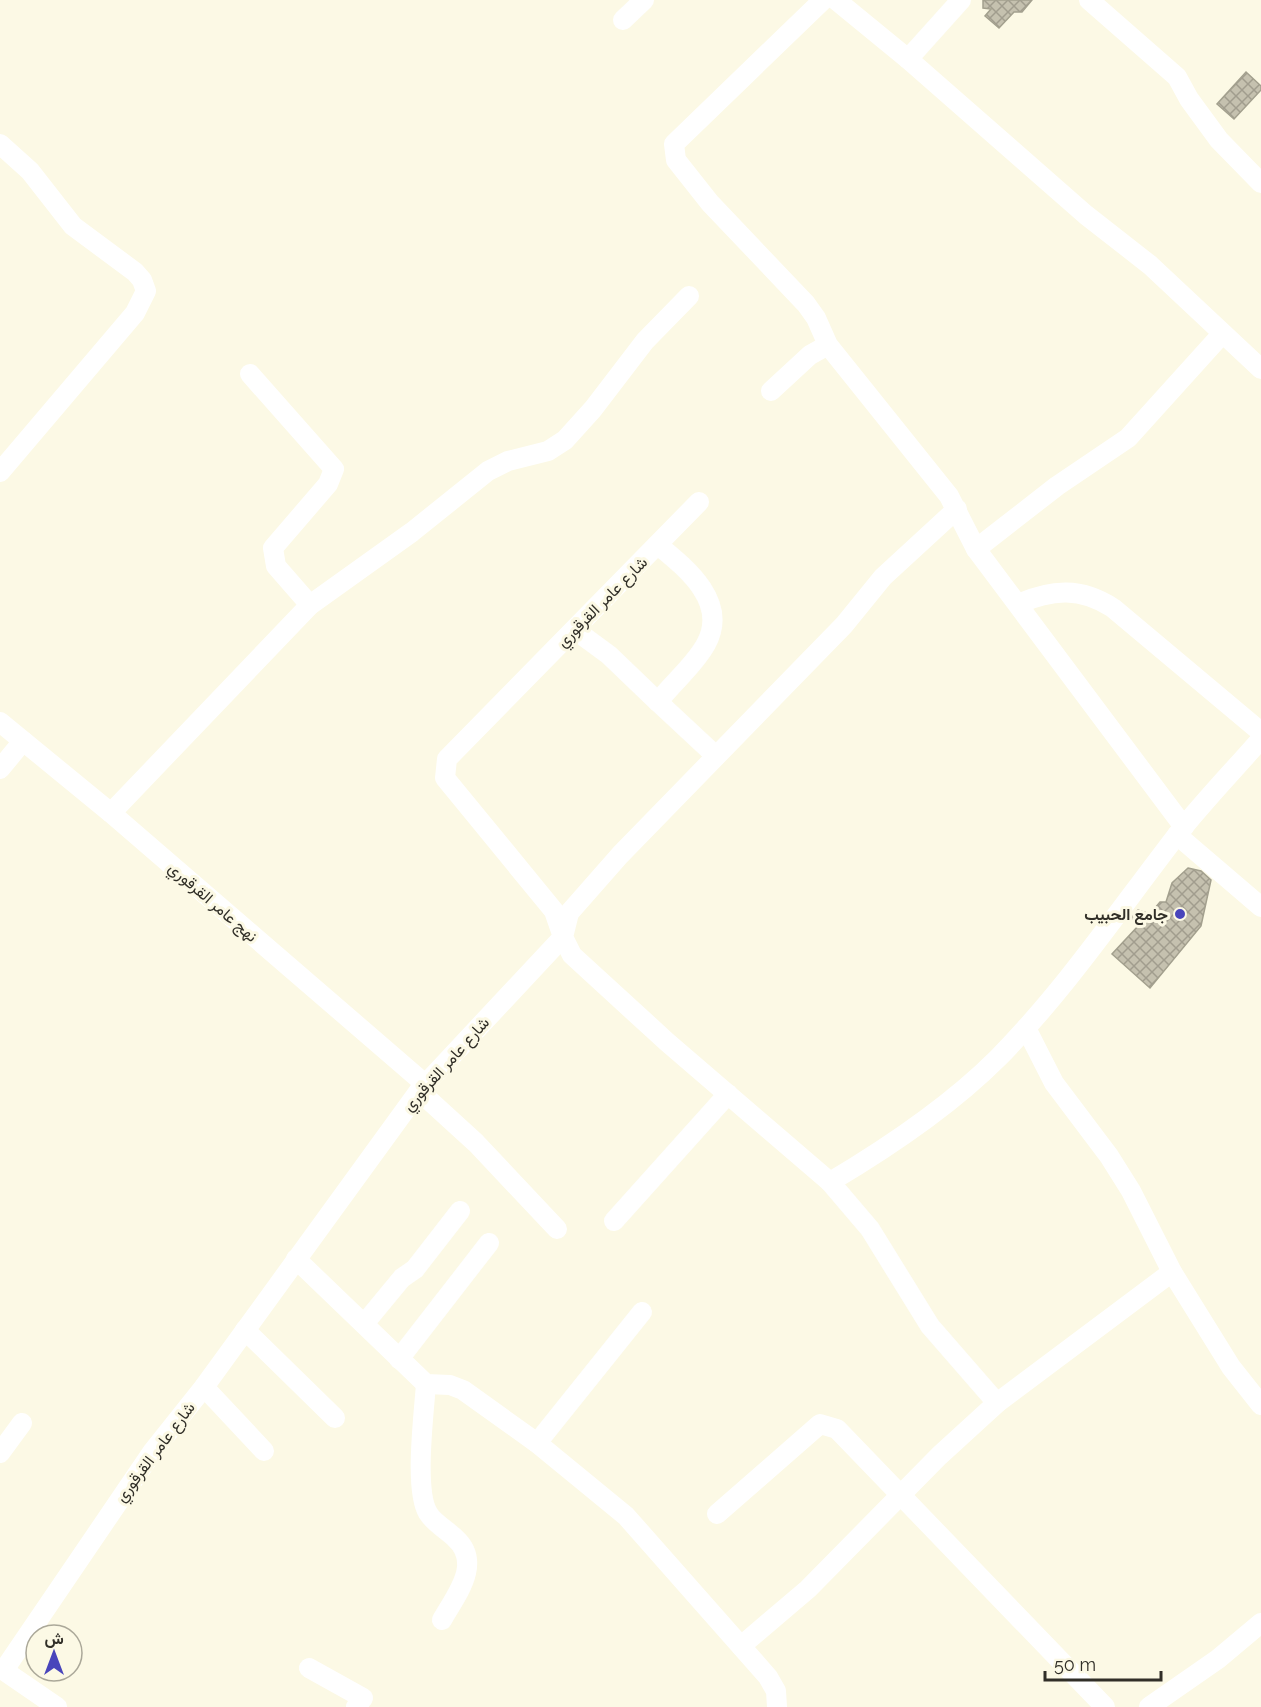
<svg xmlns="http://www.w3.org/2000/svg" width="1261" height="1707" font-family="Raleway,Vazirmatn,sans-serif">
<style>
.building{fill:url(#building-cross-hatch);stroke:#a3a08e;stroke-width:1.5}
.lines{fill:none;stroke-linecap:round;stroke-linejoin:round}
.minor{stroke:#fff;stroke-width:20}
.poi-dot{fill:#4945bb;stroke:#fcf9e5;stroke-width:2}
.labels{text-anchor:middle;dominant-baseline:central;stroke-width:6;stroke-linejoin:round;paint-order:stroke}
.street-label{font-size:16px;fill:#312f28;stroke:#fcf9e5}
.poi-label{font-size:16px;font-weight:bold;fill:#312f28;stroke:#fcf9e5;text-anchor:end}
</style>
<defs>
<pattern id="building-cross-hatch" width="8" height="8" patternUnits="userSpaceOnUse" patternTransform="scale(1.5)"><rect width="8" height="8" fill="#c5c1af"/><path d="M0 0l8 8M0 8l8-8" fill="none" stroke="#a19d8e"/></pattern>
</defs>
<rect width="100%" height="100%" fill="#fcf9e5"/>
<g class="building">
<path d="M 983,0 L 1032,0 L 1022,12 L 1014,12 L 999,28 L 985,16 L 991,9 L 983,8 Z"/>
<path d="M 1246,72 L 1261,86 L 1261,90 L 1234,119 L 1217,104 Z"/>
<path d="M 1188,868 L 1201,871 L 1211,880 L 1201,926 L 1150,988 L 1112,954 L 1139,925 L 1131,918 L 1138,910 L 1150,914 L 1160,902 L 1166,902 L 1172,883 Z"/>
</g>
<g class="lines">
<g class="minor">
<path d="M 823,0 L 674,144 L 676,160 L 710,203 L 806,304 L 816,318 L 828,345 L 949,496 L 976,549 L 1184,827"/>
<path d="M 836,0 L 908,59 L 1086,215 L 1150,265 L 1261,369"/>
<path d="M 1089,0 L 1177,77 L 1189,99 L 1219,140 L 1261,183"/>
<path d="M 623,20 L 644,0"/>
<path d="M 908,59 L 961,0"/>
<path d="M 0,144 L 30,171 L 73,226 L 135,272 L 142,280 L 146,291 L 135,313 L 0,472"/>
<path d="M 250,374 L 334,469 L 328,484 L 273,548 L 276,566 L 310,605"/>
<path d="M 771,391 L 810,355 L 828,345"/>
<path d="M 957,509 L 883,577 L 844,625 L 620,855 L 569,913 L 563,937 L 572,955 L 667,1042 L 830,1182 C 889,1147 950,1106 998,1058 C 1065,990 1119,910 1177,835 C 1203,802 1233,771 1261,739"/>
<path d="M 658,545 C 686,568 729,602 706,644 C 694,666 673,682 658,702 L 716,756"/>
<path d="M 976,549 L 1057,486 L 1128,438 L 1222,334"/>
<path d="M 1018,604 C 1052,589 1081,587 1113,608 L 1261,732"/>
<path d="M 575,630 L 609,655 L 658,702"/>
<path d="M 0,722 L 111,813 L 425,1084"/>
<path d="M 0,769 L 23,741"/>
<path d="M 111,813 L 310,605 L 412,532 L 488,471 L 508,461 L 548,451 L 565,440 L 593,409 L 645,341 L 689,296"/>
<path d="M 1177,835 L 1261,907"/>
<path d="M 1026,1028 L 1054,1083 L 1109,1156 L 1131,1191 L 1172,1272 L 1231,1367 L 1261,1405"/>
<path d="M 419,1091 L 476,1143 L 557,1229"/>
<path d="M 830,1182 L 870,1229 L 930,1326 L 997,1403"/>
<path d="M 614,1221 L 728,1094"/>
<path d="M 296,1259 L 426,1384 L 450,1385 L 463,1390 L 537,1443 L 626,1516 L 768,1677 L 776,1691 L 777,1707"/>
<path d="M 364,1324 L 402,1278 L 415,1269 L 460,1211"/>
<path d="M 245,1330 L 335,1418"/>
<path d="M 399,1359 L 489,1243"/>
<path d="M 426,1384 C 424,1413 414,1490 428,1513 C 433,1522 448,1531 455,1538 C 483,1563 456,1595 442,1620"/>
<path d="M 204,1387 L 264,1451"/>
<path d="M 537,1443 L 642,1312"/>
<path d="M 0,1453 L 22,1423"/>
<path d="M 717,1514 L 820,1424 L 837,1429 L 1105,1707"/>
<path d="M 741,1646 L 808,1589 L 939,1456 L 997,1403 L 1172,1272"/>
<path d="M 0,1668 L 57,1707"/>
<path d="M 309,1668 L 363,1698 L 356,1707"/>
<path d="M 4,1670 L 153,1451 L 204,1387 L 419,1091 L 563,937 L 554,911 L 445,778 L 447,759 L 699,502"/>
<path d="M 1149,1707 L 1218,1659 L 1261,1623"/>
</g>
</g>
<circle class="poi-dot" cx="1180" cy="914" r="6"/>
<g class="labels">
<g class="street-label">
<text transform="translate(602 602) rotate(-45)">شارع عامر القرقوري</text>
<text transform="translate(213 902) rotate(41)">نهج عامر القرقوري</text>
<text transform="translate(446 1064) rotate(-48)">شارع عامر القرقوري</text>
<text transform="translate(155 1452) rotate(-53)">شارع عامر القرقوري</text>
</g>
<g class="poi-label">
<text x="1168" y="914">جامع الحبيب</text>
</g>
</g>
<g transform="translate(54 1653)"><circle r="28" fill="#fcf9e5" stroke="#aba899" stroke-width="1.5"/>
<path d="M0-4.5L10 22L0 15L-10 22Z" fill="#4945bb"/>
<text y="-9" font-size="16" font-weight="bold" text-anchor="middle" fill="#312f28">ش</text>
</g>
<path d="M1045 1671v9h116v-9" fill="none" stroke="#312f28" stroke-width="3"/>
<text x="1054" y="1671" font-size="18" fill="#312f28" stroke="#fcf9e5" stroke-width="4.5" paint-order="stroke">50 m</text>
</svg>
